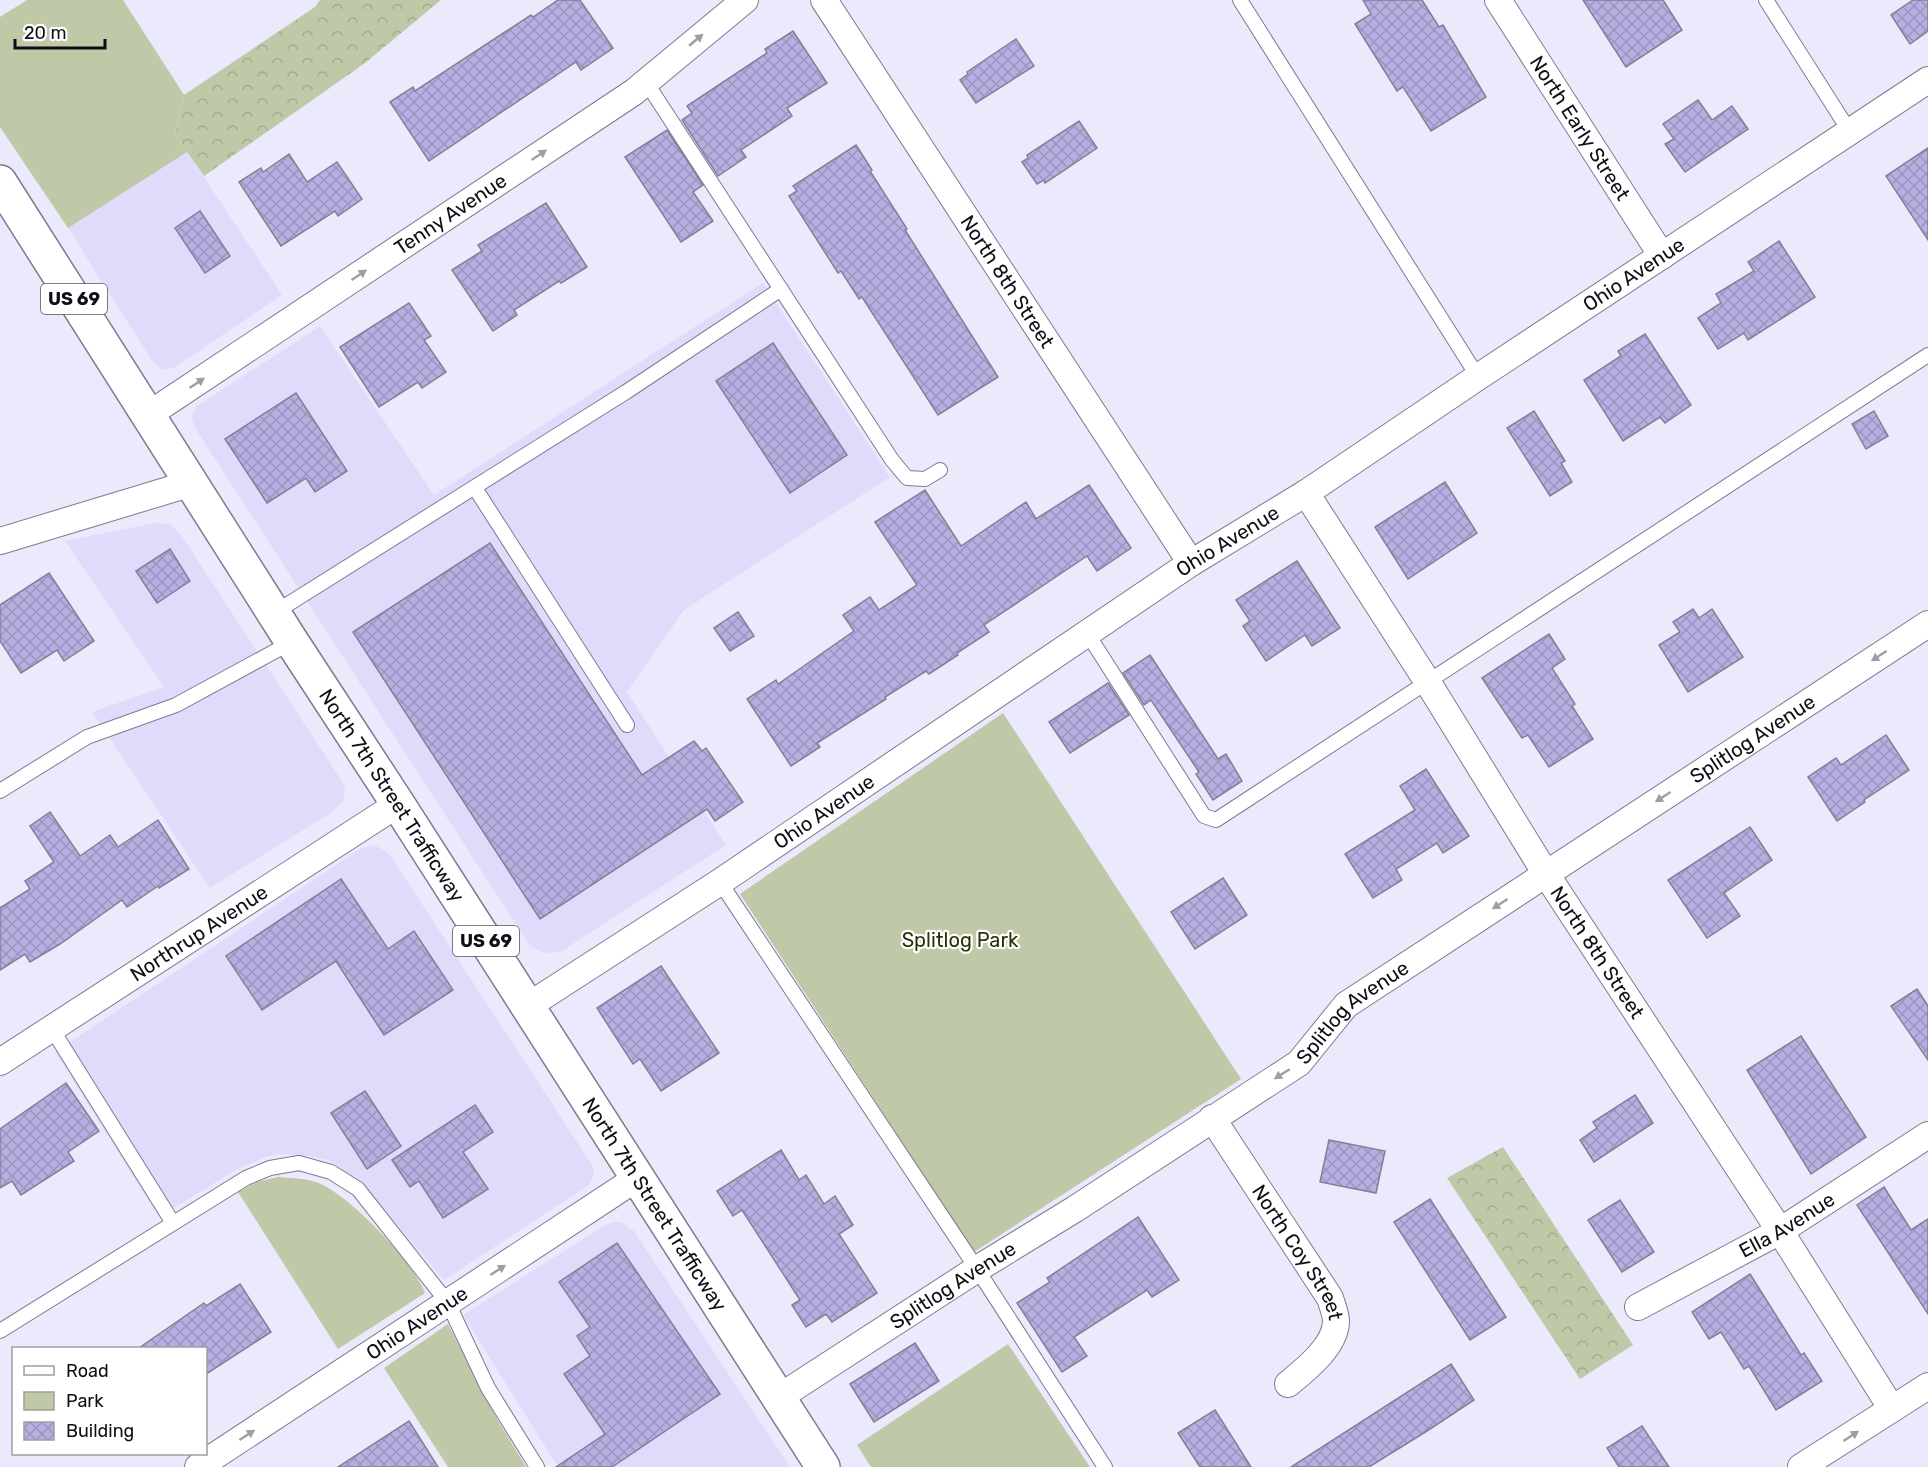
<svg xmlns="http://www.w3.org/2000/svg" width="1928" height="1467" font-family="Rubik,sans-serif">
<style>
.built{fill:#e0dbfa}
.green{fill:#bfc8a7}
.forest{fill:url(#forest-crowns)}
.building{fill:url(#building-cross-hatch);stroke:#838095;stroke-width:1.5}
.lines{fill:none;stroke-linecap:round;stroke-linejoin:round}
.lane-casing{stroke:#7e7a8f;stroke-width:16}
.street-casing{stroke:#7e7a8f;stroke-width:28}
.primary-casing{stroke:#7e7a8f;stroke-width:36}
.lane{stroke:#fff;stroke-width:14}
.street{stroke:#fff;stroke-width:26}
.primary{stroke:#fff;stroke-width:33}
.oneway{fill:#9f9ea1}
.labels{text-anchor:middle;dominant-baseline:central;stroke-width:4.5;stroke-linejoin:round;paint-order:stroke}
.shield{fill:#fff;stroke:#57565b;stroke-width:1.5}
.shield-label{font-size:18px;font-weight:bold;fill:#0f0d15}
.street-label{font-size:20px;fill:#0f0d15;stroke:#fff}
.park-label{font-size:20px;fill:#293108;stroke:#fff}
</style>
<defs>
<pattern id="forest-crowns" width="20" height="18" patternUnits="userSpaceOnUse" patternTransform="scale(1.5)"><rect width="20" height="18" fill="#bfc8a7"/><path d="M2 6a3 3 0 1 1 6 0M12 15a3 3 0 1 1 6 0" fill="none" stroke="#a3ab8f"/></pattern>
<pattern id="building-cross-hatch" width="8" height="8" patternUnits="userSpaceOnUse" patternTransform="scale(1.5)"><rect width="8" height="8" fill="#b7aee1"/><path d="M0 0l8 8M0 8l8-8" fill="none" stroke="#9c94c0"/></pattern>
</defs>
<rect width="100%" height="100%" fill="#ebe9fc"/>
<g class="built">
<path d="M 187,152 L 282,295 L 175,367 L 162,370 L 151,359 L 68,228 Z"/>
<path d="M 763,283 L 890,477 L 684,610 L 627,692 L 726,845 L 560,952 L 544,953 L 530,946 L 197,431 L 191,418 L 197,406 L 320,326 L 434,495 Z"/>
<path d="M 155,523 L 170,524 L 181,535 L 343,783 L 345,790 L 343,801 L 332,812 L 210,888 L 92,712 L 164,687 L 65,541 Z"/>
<path d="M 374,845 L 387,852 L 392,858 L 592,1165 L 594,1173 L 589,1185 L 444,1280 L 367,1189 L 340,1167 L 328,1160 L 309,1156 L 283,1154 L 268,1156 L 234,1171 L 159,1217 L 55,1052 L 360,849 Z"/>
<path d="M 615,1222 L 621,1222 L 634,1231 L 790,1467 L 558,1467 L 463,1315 L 605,1225 Z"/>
</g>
<g class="green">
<path d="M 27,0 L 123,0 L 184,95 L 175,135 L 187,152 L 68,228 L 0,127 L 0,17 Z"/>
<path d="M 1003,713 L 1241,1079 L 974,1252 L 740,894 Z"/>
<path d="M 278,1177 C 290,1178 304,1178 316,1182 C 347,1192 414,1263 425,1293 L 338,1349 L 238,1192 L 257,1182 Z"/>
<path d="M 448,1324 L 497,1419 L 526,1467 L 448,1467 L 384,1368 Z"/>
<path d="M 1008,1344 L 1090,1467 L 871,1467 L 857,1445 Z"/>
</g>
<g class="forest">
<path d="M 320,0 L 441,0 L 365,63 L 204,176 L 175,135 L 184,95 L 315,7 Z"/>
<path d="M 1503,1147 L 1633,1345 L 1580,1379 L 1447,1178 Z"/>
</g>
<g class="building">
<path d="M 558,0 L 580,0 L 613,48 L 581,70 L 576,62 L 429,161 L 390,102 L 413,87 L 415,91 L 531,15 L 533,17 Z"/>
<path d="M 1363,0 L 1422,0 L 1439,27 L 1443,25 L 1486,97 L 1431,131 L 1403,87 L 1397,91 L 1355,24 L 1371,14 Z"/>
<path d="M 1583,0 L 1663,0 L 1682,30 L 1626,67 Z"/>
<path d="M 1913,0 L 1928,0 L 1928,31 L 1910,44 L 1891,15 Z"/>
<path d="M 793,31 L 827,83 L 787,108 L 792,116 L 741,150 L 746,157 L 718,176 L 682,120 L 692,113 L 687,106 L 767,53 L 765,49 Z"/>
<path d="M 1016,39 L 1034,66 L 976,103 L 960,80 L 968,74 L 967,72 Z"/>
<path d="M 1698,100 L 1712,120 L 1732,106 L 1748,129 L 1685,172 L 1665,144 L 1674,139 L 1663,124 Z"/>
<path d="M 1079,121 L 1097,148 L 1045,183 L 1044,180 L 1037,184 L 1022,162 L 1028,158 L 1027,155 Z"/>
<path d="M 667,130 L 703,185 L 693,192 L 713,221 L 681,242 L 625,157 Z"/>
<path d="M 856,145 L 872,170 L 870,171 L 907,229 L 905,230 L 998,377 L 938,415 L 862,297 L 859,299 L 841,271 L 838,273 L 789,196 L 797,191 L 793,186 Z"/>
<path d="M 1928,148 L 1928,240 L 1886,176 Z"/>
<path d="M 289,154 L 307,182 L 337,162 L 362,199 L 338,216 L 335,211 L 281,246 L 239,182 L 261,168 L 263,172 Z"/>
<path d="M 546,203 L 587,267 L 561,283 L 559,281 L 514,310 L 517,315 L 493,331 L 452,270 L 482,251 L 478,245 Z"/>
<path d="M 200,211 L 230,256 L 205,273 L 175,228 Z"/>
<path d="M 1779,241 L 1815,297 L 1748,340 L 1744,333 L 1718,349 L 1698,318 L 1721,303 L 1716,294 L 1754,271 L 1748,262 Z"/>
<path d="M 409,303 L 431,336 L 424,340 L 446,372 L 422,388 L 418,382 L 379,407 L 340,347 Z"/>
<path d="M 1645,334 L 1691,405 L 1665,423 L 1660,417 L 1623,441 L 1584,380 L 1621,356 L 1618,351 Z"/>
<path d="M 773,343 L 847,455 L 790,493 L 716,381 Z"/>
<path d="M 296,393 L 347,471 L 315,492 L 306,478 L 267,503 L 225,439 Z"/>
<path d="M 1534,411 L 1565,461 L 1561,463 L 1572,482 L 1550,496 L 1507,428 Z"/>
<path d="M 1874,411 L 1888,436 L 1866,449 L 1852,424 Z"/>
<path d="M 1445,482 L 1477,533 L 1408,579 L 1375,527 Z"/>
<path d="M 1089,485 L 1131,548 L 1097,571 L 1087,556 L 984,625 L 989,632 L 957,653 L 958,655 L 929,674 L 926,671 L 885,697 L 886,699 L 817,743 L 820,747 L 791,766 L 747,699 L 776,680 L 778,684 L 854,631 L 843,615 L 870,597 L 879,610 L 917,585 L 875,522 L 925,490 L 961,546 L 1026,502 L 1036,519 Z"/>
<path d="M 490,543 L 642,775 L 694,741 L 702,751 L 706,748 L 743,802 L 715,821 L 707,809 L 540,919 L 353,632 Z"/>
<path d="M 170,549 L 190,581 L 157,603 L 136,571 Z"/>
<path d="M 1297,561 L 1340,628 L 1312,646 L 1305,635 L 1266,661 L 1243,626 L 1250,621 L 1236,600 Z"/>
<path d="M 49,573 L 94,641 L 64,661 L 57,650 L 21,673 L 0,641 L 0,605 Z"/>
<path d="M 1693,609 L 1699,618 L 1712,609 L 1743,657 L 1688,692 L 1659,645 L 1680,632 L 1673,622 Z"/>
<path d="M 738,612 L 754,636 L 730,651 L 714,628 Z"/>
<path d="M 1549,634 L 1565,659 L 1552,668 L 1575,704 L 1572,706 L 1593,739 L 1549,767 L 1528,735 L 1522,738 L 1482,678 Z"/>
<path d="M 1150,655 L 1218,759 L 1226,754 L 1242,781 L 1213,800 L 1196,774 L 1199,772 L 1151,700 L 1144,705 L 1123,673 Z"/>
<path d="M 1108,683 L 1129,715 L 1070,753 L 1049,722 Z"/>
<path d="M 1886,735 L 1909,770 L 1864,800 L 1865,802 L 1837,821 L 1808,777 L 1836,758 L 1841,765 Z"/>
<path d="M 1426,769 L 1469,836 L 1443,853 L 1437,843 L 1396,869 L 1402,880 L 1373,898 L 1345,854 L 1415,810 L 1400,786 Z"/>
<path d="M 50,812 L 80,856 L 110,835 L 118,847 L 158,820 L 189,869 L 159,888 L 158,886 L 127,907 L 122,900 L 60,944 L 30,962 L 25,954 L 0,970 L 0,908 L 30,889 L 25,881 L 54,862 L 30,826 Z"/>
<path d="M 1750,827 L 1772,860 L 1724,893 L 1740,916 L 1707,938 L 1668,880 Z"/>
<path d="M 1223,878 L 1247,915 L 1195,949 L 1171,912 Z"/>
<path d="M 341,879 L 388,949 L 414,931 L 453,990 L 384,1035 L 336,961 L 262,1010 L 226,956 Z"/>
<path d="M 661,966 L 719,1053 L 661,1091 L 640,1059 L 633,1064 L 597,1008 Z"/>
<path d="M 1917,989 L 1928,1006 L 1928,1060 L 1891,1006 Z"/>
<path d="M 1801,1036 L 1866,1137 L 1811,1174 L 1747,1070 Z"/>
<path d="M 66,1083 L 99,1131 L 68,1152 L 74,1161 L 21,1195 L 12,1181 L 0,1188 L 0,1129 Z"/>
<path d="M 365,1091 L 401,1146 L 367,1169 L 331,1113 Z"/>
<path d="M 1635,1095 L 1653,1123 L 1594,1162 L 1580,1140 L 1597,1128 L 1593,1122 Z"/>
<path d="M 475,1105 L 493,1132 L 463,1152 L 488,1189 L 443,1218 L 419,1181 L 410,1187 L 392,1160 Z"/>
<path d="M 1329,1140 L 1385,1151 L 1376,1193 L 1320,1182 Z"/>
<path d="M 781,1150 L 799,1180 L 806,1175 L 824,1204 L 835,1196 L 853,1225 L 839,1234 L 877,1293 L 832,1322 L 826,1314 L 806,1327 L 792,1305 L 800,1300 L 742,1210 L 733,1216 L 717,1191 Z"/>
<path d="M 1884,1187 L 1911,1230 L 1928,1219 L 1928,1314 L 1857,1205 Z"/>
<path d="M 1430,1199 L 1506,1317 L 1470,1340 L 1394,1222 Z"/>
<path d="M 1620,1200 L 1654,1252 L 1622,1272 L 1588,1220 Z"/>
<path d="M 1138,1217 L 1179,1280 L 1152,1297 L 1147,1290 L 1074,1337 L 1087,1356 L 1062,1372 L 1017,1303 L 1050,1282 L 1047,1278 Z"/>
<path d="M 617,1243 L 720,1394 L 612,1467 L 556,1467 L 605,1434 L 564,1374 L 590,1356 L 577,1336 L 590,1327 L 559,1282 Z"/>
<path d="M 1750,1274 L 1801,1355 L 1804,1353 L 1822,1381 L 1776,1410 L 1749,1366 L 1744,1369 L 1721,1332 L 1709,1339 L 1692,1312 Z"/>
<path d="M 240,1284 L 271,1332 L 206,1374 L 206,1348 L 139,1348 L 204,1303 L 206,1306 Z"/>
<path d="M 915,1343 L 939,1381 L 874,1422 L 850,1384 Z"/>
<path d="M 1451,1364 L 1474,1400 L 1427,1431 L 1369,1467 L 1291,1467 Z"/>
<path d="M 1215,1410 L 1251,1467 L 1200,1467 L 1178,1433 Z"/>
<path d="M 409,1421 L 438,1467 L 338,1467 Z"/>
<path d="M 1642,1426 L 1669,1467 L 1619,1467 L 1607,1448 Z"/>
</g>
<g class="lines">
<defs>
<g id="lane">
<path d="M 1240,0 L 1478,377"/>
<path d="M 1766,0 L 1850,132"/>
<path d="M 646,82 L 892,460 L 907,478 L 925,479 L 940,470"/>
<path d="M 475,488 L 627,725"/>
<path d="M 274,613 L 626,392 L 781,289"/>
<path d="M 1087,633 L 1204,816 L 1216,820 L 1928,355"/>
<path d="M 0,791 L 87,737 L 176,705 L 292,642"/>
<path d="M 720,882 L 977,1269 L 1105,1467"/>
<path d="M 52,1029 L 173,1223"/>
<path d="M 0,1331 L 246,1178 L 270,1168 L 299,1163 L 331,1172 L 358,1189 L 448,1303 L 488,1388 L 537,1467"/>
</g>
<g id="street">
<path id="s1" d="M 824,0 L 1191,563"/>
<path id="s2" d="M 1498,0 L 1662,256"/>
<path id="s3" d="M 148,415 L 634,92 L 745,0"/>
<path id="s4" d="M 1306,493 L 1427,681 L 1546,874 L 1780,1231 L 1892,1409"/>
<path d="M 0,541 L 192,483"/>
<path id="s5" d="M 528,1006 L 720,882 L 1191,563 L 1306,493 L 1478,377 L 1928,80"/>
<path id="s6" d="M 0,1062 L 398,804"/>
<path id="s7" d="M 1212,1118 L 1330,1298 C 1332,1305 1336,1314 1336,1321 C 1336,1346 1305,1370 1288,1384"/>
<path id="s8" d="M 1638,1307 L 1780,1231 L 1928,1135"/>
<path id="s9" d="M 778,1398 L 977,1269 L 1075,1209 L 1299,1063 L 1346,1005 L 1928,624"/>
<path id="s10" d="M 198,1467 L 637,1178"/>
<path d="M 1801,1467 L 1928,1386"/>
</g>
<g id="primary">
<path id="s11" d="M 0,182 L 292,642 L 398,804 L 823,1467"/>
</g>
</defs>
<use href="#lane" class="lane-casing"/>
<use href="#street" class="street-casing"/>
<use href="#primary" class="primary-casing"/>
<use href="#lane" class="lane"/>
<use href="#street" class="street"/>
<use href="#primary" class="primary"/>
</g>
<defs><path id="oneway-solid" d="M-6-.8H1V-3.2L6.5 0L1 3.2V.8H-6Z" transform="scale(1.5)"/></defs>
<g class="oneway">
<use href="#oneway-solid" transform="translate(696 40) rotate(-40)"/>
<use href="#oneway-solid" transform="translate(539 155) rotate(-34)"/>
<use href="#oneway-solid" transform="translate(359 275) rotate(-34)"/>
<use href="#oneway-solid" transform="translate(197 383) rotate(-34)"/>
<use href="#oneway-solid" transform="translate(1879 656) rotate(147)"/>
<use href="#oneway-solid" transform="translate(1663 797) rotate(147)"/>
<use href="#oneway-solid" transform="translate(1500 904) rotate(147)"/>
<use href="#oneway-solid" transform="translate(1282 1074) rotate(148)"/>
<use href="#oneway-solid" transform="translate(498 1270) rotate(-33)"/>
<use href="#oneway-solid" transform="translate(247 1435) rotate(-33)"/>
<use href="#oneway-solid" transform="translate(1851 1436) rotate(-33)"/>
</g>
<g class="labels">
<g class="shield">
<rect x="41" y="284" width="66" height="30" rx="4.5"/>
<rect x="453" y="926" width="66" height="30" rx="4.5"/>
</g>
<g class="shield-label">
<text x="74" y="299">US 69</text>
<text x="486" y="941">US 69</text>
</g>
<g class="street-label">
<text stroke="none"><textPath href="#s2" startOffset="152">North Early Street</textPath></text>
<text stroke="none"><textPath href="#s3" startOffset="363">Tenny Avenue</textPath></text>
<text stroke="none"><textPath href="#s5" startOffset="1326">Ohio Avenue</textPath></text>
<text stroke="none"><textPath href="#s1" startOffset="336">North 8th Street</textPath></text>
<text stroke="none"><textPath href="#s5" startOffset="840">Ohio Avenue</textPath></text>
<text stroke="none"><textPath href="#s9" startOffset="1180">Splitlog Avenue</textPath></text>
<text stroke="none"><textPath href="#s11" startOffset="728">North 7th Street Trafficway</textPath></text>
<text stroke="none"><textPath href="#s5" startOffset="354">Ohio Avenue</textPath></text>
<text stroke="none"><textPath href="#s6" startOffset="237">Northrup Avenue</textPath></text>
<text stroke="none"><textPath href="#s4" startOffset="544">North 8th Street</textPath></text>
<text stroke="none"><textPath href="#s9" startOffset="694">Splitlog Avenue</textPath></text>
<text stroke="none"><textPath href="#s11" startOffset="1214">North 7th Street Trafficway</textPath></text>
<text stroke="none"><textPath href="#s8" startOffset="170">Ella Avenue</textPath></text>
<text stroke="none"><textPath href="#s7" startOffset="160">North Coy Street</textPath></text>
<text stroke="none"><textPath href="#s9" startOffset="208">Splitlog Avenue</textPath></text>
<text stroke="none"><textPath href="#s10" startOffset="262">Ohio Avenue</textPath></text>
</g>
<g class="park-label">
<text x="960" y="940">Splitlog Park</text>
</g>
</g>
<rect x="12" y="1347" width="195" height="108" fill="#ffffff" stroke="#9f9ea1" stroke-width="1.5"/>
<rect x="24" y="1366" width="30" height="9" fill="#ffffff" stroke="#9f9ea1" stroke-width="1.5"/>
<text x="66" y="1377" font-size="18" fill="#0f0d15">Road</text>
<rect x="24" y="1392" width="30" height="18" fill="#bfc8a7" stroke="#9f9ea1" stroke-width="1.5"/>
<text x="66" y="1407" font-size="18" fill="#0f0d15">Park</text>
<rect x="24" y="1422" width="30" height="18" fill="url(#building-cross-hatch)" stroke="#9f9ea1" stroke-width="1.5"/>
<text x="66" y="1437" font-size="18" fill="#0f0d15">Building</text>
<path d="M15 39v9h90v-9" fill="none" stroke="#0f0d15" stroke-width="3"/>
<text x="24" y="39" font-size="18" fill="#0f0d15" stroke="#ffffff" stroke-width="4.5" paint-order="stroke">20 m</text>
</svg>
